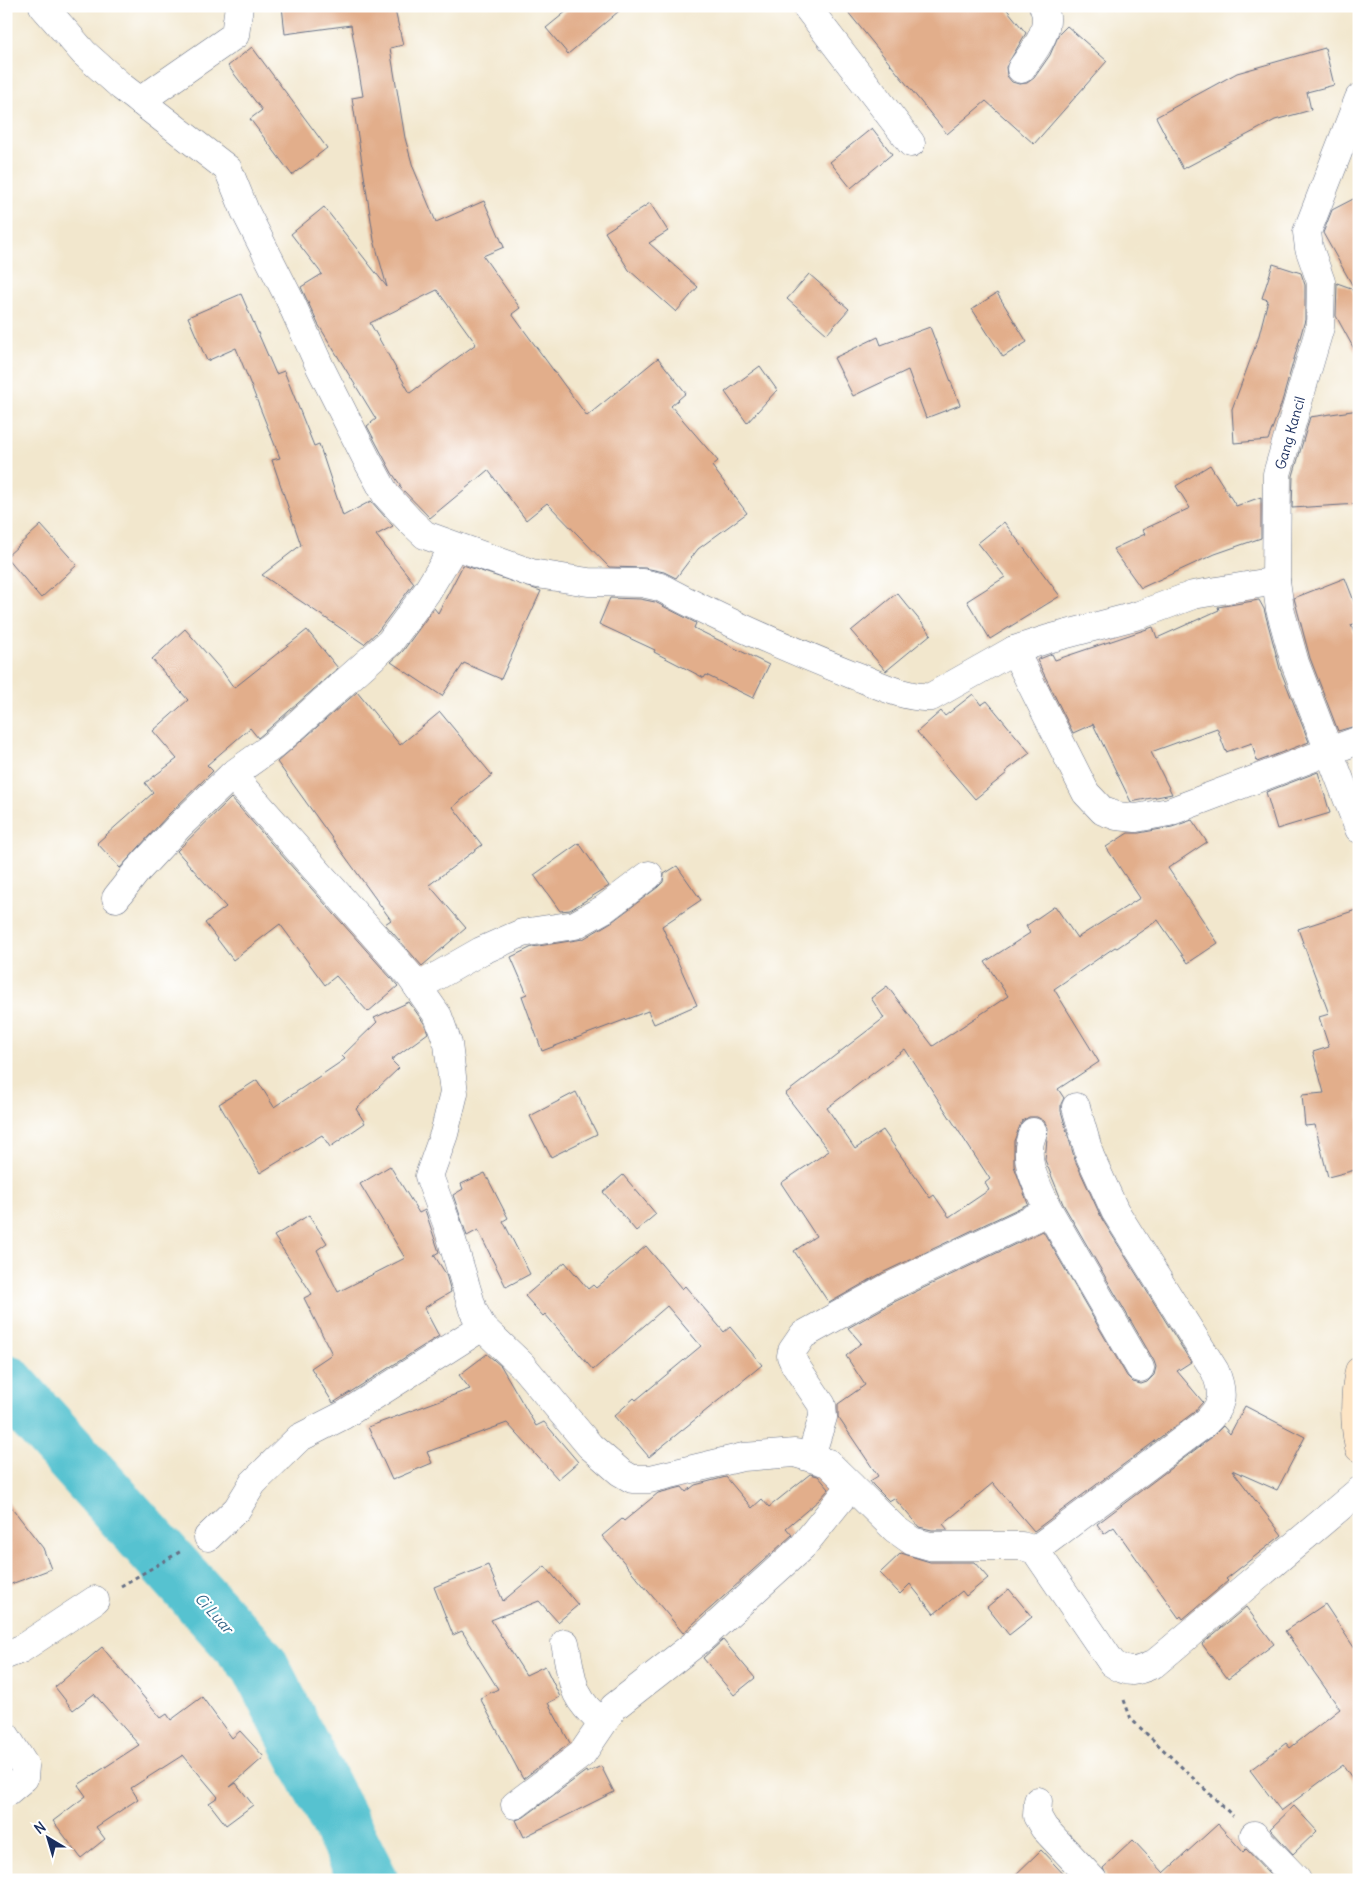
<svg xmlns="http://www.w3.org/2000/svg" width="1365" height="1886" font-family="Delius,sans-serif">
<style>
.lines{fill:none;stroke-linecap:round;stroke-linejoin:round}
.river{stroke:#57c2d0;stroke-width:58}
.building{fill:#e2ae8b;fill-rule:evenodd}
.street-casing{stroke:#666f85;stroke-width:29}
.secondary-casing{stroke:#666f85;stroke-width:29}
.path{stroke:#666f85;stroke-width:3;stroke-dasharray:4 4;stroke-linecap:butt}
.street{stroke:#fff;stroke-width:28}
.secondary{stroke:#fde5c5;stroke-width:28}
.labels{text-anchor:middle;dominant-baseline:central;stroke-width:4.5;stroke-linejoin:round;paint-order:stroke}
.street-label{font-size:14px;fill:#1b2f5e;stroke:#fff}
.water-label{font-size:15px;font-style:italic;fill:#306286;stroke:#fff}
</style>
<rect width="100%" height="100%" fill="#fff"/>
<filter id="ink" filterUnits="userSpaceOnUse"><feTurbulence type="fractalNoise" baseFrequency=".02" numOctaves="2"/><feDisplacementMap in="SourceGraphic" scale="10" xChannelSelector="R" yChannelSelector="G"/><feConvolveMatrix kernelMatrix="1 2 1 2 8 2 1 2 1" color-interpolation-filters="sRGB"/></filter>
<filter id="wash" filterUnits="userSpaceOnUse"><feTurbulence type="fractalNoise" baseFrequency=".0096" numOctaves="4" result="noise"/><feDisplacementMap in="SourceGraphic" scale="20" xChannelSelector="R" yChannelSelector="G"/><feGaussianBlur stdDeviation="1.12" result="paint"/><feColorMatrix in="noise" values="0 0 0 0 0 0 0 0 0 0 0 0 0 0 0 0 0 1.4 0 .05"/><feComposite in="paint" operator="in"/></filter>
<g filter="url(#wash)">
<rect width="100%" height="100%" fill="#f2e7cd"/>
<g class="lines">
<path class="river" d="M 6,1383 L 259,1664 L 369,1880"/>
</g>
<g id="blocks">
<g class="building">
<path d="M 282,6 L 394,6 L 403,45 L 390,48 L 405,138 L 413,167 L 436,222 L 484,201 L 504,247 L 483,256 L 520,308 L 512,314 L 587,416 L 658,358 L 686,393 L 671,406 L 718,461 L 712,466 L 747,513 L 698,549 L 676,578 L 664,572 L 645,568 L 609,567 L 547,503 L 526,520 L 488,470 L 430,518 L 399,486 L 401,486 L 392,473 L 367,426 L 376,419 L 318,324 L 301,287 L 322,274 L 291,234 L 324,207 L 387,287 L 374,240 L 352,98 L 363,96 L 351,25 L 285,34 ZM 437,290 L 476,344 L 410,393 L 370,323 Z"/>
<path d="M 573,6 L 625,6 L 568,54 L 546,28 Z"/>
<path d="M 843,6 L 1004,6 L 1026,33 L 1006,67 L 1007,76 L 1012,82 L 1019,84 L 1027,83 L 1034,78 L 1050,55 L 1059,34 L 1067,26 L 1107,61 L 1034,144 L 986,101 L 947,134 Z"/>
<path d="M 252,47 L 327,148 L 292,175 L 250,119 L 262,110 L 228,66 Z"/>
<path d="M 1325,48 L 1334,85 L 1307,92 L 1311,110 L 1275,120 L 1183,169 L 1156,117 L 1237,73 Z"/>
<path d="M 872,128 L 892,154 L 851,188 L 830,162 Z"/>
<path d="M 1359,196 L 1359,297 L 1323,233 L 1332,210 Z"/>
<path d="M 650,203 L 668,231 L 649,243 L 698,287 L 676,312 L 629,270 L 605,232 Z"/>
<path d="M 1273,264 L 1301,273 L 1305,285 L 1305,320 L 1281,405 L 1268,440 L 1234,443 L 1232,409 L 1258,339 L 1268,300 L 1262,298 Z"/>
<path d="M 809,274 L 849,309 L 827,334 L 787,299 Z"/>
<path d="M 1337,283 L 1351,288 L 1359,303 L 1359,358 L 1336,316 Z"/>
<path d="M 997,293 L 1027,342 L 1003,357 L 972,309 Z"/>
<path d="M 241,294 L 276,374 L 284,371 L 314,446 L 319,444 L 343,516 L 371,501 L 393,526 L 376,535 L 414,583 L 378,631 L 364,644 L 262,575 L 301,545 L 272,460 L 280,458 L 236,348 L 207,361 L 188,317 Z"/>
<path d="M 930,327 L 960,405 L 926,418 L 908,370 L 853,396 L 834,358 L 878,337 L 881,345 Z"/>
<path d="M 760,366 L 777,390 L 747,423 L 725,392 Z"/>
<path d="M 1359,410 L 1359,504 L 1292,508 L 1293,476 L 1310,417 Z"/>
<path d="M 1210,465 L 1236,506 L 1261,497 L 1261,538 L 1215,554 L 1141,588 L 1113,549 L 1145,534 L 1142,530 L 1190,508 L 1176,486 Z"/>
<path d="M 1004,522 L 1060,596 L 990,639 L 967,601 L 1005,577 L 978,543 Z"/>
<path d="M 41,525 L 77,565 L 41,598 L 6,557 Z"/>
<path d="M 463,565 L 541,591 L 501,679 L 464,663 L 442,696 L 391,662 L 403,651 L 434,608 L 438,613 Z"/>
<path d="M 1345,578 L 1359,614 L 1359,622 L 1351,625 L 1359,644 L 1359,725 L 1338,731 L 1310,658 L 1294,598 Z"/>
<path d="M 897,593 L 931,634 L 886,671 L 851,631 Z"/>
<path d="M 610,598 L 640,599 L 655,602 L 696,623 L 694,628 L 769,665 L 753,698 L 706,675 L 704,678 L 654,652 L 655,650 L 599,624 Z"/>
<path d="M 1259,600 L 1264,609 L 1280,669 L 1309,742 L 1257,762 L 1252,743 L 1226,752 L 1217,728 L 1151,752 L 1172,794 L 1131,802 L 1093,724 L 1073,733 L 1037,660 L 1052,654 L 1055,660 L 1153,627 L 1157,638 L 1219,610 L 1218,607 Z"/>
<path d="M 185,629 L 222,671 L 234,688 L 307,630 L 338,668 L 264,733 L 258,738 L 250,728 L 207,765 L 213,771 L 168,815 L 120,868 L 97,843 L 153,793 L 145,783 L 177,759 L 153,731 L 188,700 L 152,659 Z"/>
<path d="M 357,692 L 400,745 L 440,712 L 492,775 L 453,807 L 482,845 L 429,885 L 466,928 L 422,966 L 385,924 L 391,920 L 277,762 Z"/>
<path d="M 973,694 L 981,705 L 987,701 L 1030,753 L 1006,771 L 1007,773 L 975,799 L 917,732 L 941,711 L 945,716 Z"/>
<path d="M 1318,772 L 1330,813 L 1277,829 L 1266,792 Z"/>
<path d="M 231,798 L 398,986 L 368,1012 L 336,976 L 325,985 L 280,924 L 233,960 L 205,923 L 226,907 L 177,851 Z"/>
<path d="M 1192,820 L 1207,842 L 1168,868 L 1218,943 L 1188,963 L 1158,920 L 1117,948 L 1115,947 L 1054,989 L 1099,1062 L 1058,1089 L 1064,1098 L 1061,1104 L 1061,1111 L 1075,1160 L 1102,1219 L 1191,1362 L 1177,1371 L 1203,1402 L 1193,1413 L 1034,1531 L 993,1483 L 943,1524 L 948,1530 L 932,1530 L 919,1527 L 894,1498 L 889,1501 L 873,1485 L 870,1481 L 878,1476 L 838,1417 L 838,1404 L 865,1385 L 846,1356 L 861,1343 L 848,1328 L 896,1301 L 1043,1231 L 1127,1376 L 1133,1382 L 1141,1384 L 1147,1382 L 1154,1375 L 1156,1367 L 1154,1361 L 1063,1204 L 1045,1160 L 1048,1128 L 1044,1121 L 1037,1117 L 1029,1117 L 1022,1121 L 1014,1141 L 1014,1166 L 1028,1204 L 882,1273 L 829,1303 L 794,1251 L 816,1236 L 781,1183 L 829,1151 L 785,1094 L 884,1018 L 871,998 L 887,986 L 933,1046 L 1008,996 L 985,962 L 1030,933 L 1026,926 L 1055,906 L 1077,938 L 1140,898 L 1106,847 L 1128,833 L 1139,833 L 1172,827 ZM 905,1049 L 990,1179 L 985,1183 L 989,1190 L 949,1217 L 934,1195 L 930,1198 L 883,1130 L 855,1149 L 827,1108 Z"/>
<path d="M 579,843 L 609,886 L 570,910 L 560,911 L 534,875 Z"/>
<path d="M 677,866 L 701,900 L 662,926 L 697,1005 L 654,1024 L 648,1011 L 542,1051 L 522,996 L 527,994 L 511,957 L 532,947 L 583,939 L 613,921 L 658,887 L 663,882 L 664,874 Z"/>
<path d="M 1359,909 L 1359,1169 L 1328,1177 L 1315,1125 L 1305,1126 L 1302,1095 L 1324,1093 L 1313,1052 L 1329,1047 L 1319,1017 L 1329,1014 L 1298,929 Z"/>
<path d="M 409,1002 L 424,1023 L 428,1033 L 391,1060 L 399,1068 L 356,1109 L 365,1123 L 330,1147 L 322,1135 L 260,1173 L 219,1104 L 257,1080 L 274,1107 L 345,1059 L 342,1056 L 377,1022 L 374,1018 Z"/>
<path d="M 576,1092 L 597,1134 L 551,1157 L 530,1116 Z"/>
<path d="M 390,1166 L 419,1213 L 425,1210 L 439,1252 L 434,1255 L 446,1274 L 451,1292 L 424,1308 L 439,1336 L 333,1403 L 311,1368 L 332,1354 L 304,1298 L 312,1294 L 274,1236 L 309,1215 L 327,1243 L 317,1250 L 338,1292 L 405,1258 L 360,1184 Z"/>
<path d="M 485,1173 L 508,1218 L 503,1221 L 530,1274 L 506,1287 L 478,1230 L 467,1236 L 453,1195 L 463,1189 L 461,1184 Z"/>
<path d="M 623,1175 L 656,1214 L 636,1231 L 603,1192 Z"/>
<path d="M 646,1246 L 682,1289 L 685,1286 L 724,1332 L 730,1327 L 762,1365 L 649,1457 L 614,1416 L 634,1398 L 636,1400 L 701,1346 L 667,1306 L 593,1370 L 545,1314 L 543,1316 L 525,1296 L 565,1262 L 588,1289 L 593,1285 L 596,1288 Z"/>
<path d="M 487,1354 L 501,1366 L 536,1426 L 544,1422 L 578,1462 L 558,1479 L 507,1423 L 427,1452 L 432,1463 L 392,1480 L 368,1427 L 470,1389 L 459,1375 Z"/>
<path d="M 1245,1406 L 1305,1437 L 1277,1490 L 1232,1470 L 1282,1535 L 1226,1579 L 1228,1581 L 1183,1619 L 1181,1616 L 1179,1618 L 1114,1527 L 1104,1534 L 1097,1524 L 1212,1437 L 1223,1426 L 1230,1434 Z"/>
<path d="M 810,1474 L 818,1476 L 829,1489 L 819,1500 L 786,1528 L 792,1535 L 683,1633 L 602,1536 L 622,1519 L 624,1521 L 658,1493 L 682,1487 L 686,1492 L 695,1485 L 726,1477 L 752,1508 L 762,1499 L 769,1507 Z"/>
<path d="M 6,1500 L 43,1548 L 51,1569 L 6,1586 Z"/>
<path d="M 901,1553 L 930,1562 L 974,1562 L 988,1578 L 966,1596 L 962,1591 L 934,1614 L 910,1584 L 900,1594 L 880,1573 Z"/>
<path d="M 488,1565 L 503,1601 L 545,1566 L 578,1605 L 558,1622 L 539,1601 L 491,1620 L 526,1675 L 545,1666 L 560,1697 L 548,1703 L 570,1743 L 523,1779 L 480,1698 L 498,1689 L 462,1631 L 453,1635 L 434,1587 Z"/>
<path d="M 1009,1589 L 1032,1617 L 1009,1635 L 987,1607 Z"/>
<path d="M 1325,1604 L 1359,1655 L 1359,1788 L 1343,1765 L 1281,1811 L 1250,1770 L 1286,1743 L 1290,1748 L 1340,1709 L 1285,1631 Z"/>
<path d="M 1246,1607 L 1274,1644 L 1228,1679 L 1202,1644 Z"/>
<path d="M 723,1640 L 755,1678 L 734,1695 L 703,1658 Z"/>
<path d="M 102,1647 L 161,1718 L 167,1714 L 171,1720 L 202,1697 L 232,1738 L 240,1731 L 264,1757 L 230,1787 L 236,1783 L 253,1805 L 226,1825 L 209,1803 L 218,1797 L 183,1755 L 131,1788 L 138,1799 L 96,1827 L 105,1839 L 81,1858 L 53,1821 L 86,1796 L 78,1785 L 139,1745 L 94,1694 L 73,1710 L 55,1687 Z"/>
<path d="M 601,1766 L 614,1792 L 524,1837 L 516,1820 L 524,1817 L 586,1771 L 587,1773 Z"/>
<path d="M 1294,1806 L 1317,1831 L 1293,1854 L 1270,1829 Z"/>
<path d="M 1218,1824 L 1243,1852 L 1246,1849 L 1271,1875 L 1267,1880 L 1108,1880 L 1103,1868 L 1133,1840 L 1164,1873 Z"/>
<path d="M 1041,1850 L 1069,1880 L 1010,1880 Z"/>
</g>
</g>
</g>
<g filter="url(#ink)">
<use href="#blocks" fill-opacity="0" stroke="#666f85" stroke-width="1"/>
<g class="lines">
<defs>
<g id="street">
<path d="M 43,6 L 84,53 L 122,87 L 228,169 L 245,211 L 289,298 L 320,367 L 367,460 L 386,495 L 410,521 L 425,535 L 531,573 L 588,582 L 642,583 L 660,587 C 722,621 786,648 851,674 C 876,683 904,699 931,697 L 1014,650 L 1048,639 L 1139,615 L 1193,595 L 1276,581"/>
<path d="M 806,6 L 911,143"/>
<path d="M 1021,69 C 1033,52 1054,28 1043,6"/>
<path d="M 1359,98 L 1307,232 L 1309,248 L 1321,282 L 1320,327 L 1277,474 L 1276,581 L 1280,609 L 1295,663 L 1359,829"/>
<path d="M 140,101 L 235,35 L 239,6"/>
<path d="M 1014,650 L 1086,793 L 1103,811 L 1117,816 L 1136,818 L 1169,812 L 1359,740"/>
<path d="M 232,775 L 410,976 L 438,1016 L 448,1044 L 454,1093 L 444,1134 L 429,1176 L 447,1224 L 473,1310 L 482,1327 L 522,1365 L 590,1446 L 620,1472 L 632,1479 L 650,1479 L 743,1457 L 795,1453 L 828,1463 L 895,1529 L 912,1541 L 930,1546 L 1022,1546 L 1035,1550 L 1112,1663 C 1129,1675 1136,1672 1154,1664 L 1359,1491"/>
<path d="M 116,898 L 137,871 L 179,826 L 232,775 L 274,745 L 390,642 L 426,593 L 454,547"/>
<path d="M 418,987 L 481,951 L 522,933 L 575,925 L 604,909 L 649,875"/>
<path d="M 1033,1132 C 1021,1160 1037,1185 1049,1211 L 1140,1368"/>
<path d="M 811,1456 L 823,1417 L 822,1405 L 795,1365 L 791,1356 L 792,1351 L 803,1335 L 889,1287 L 1049,1211"/>
<path d="M 208,1537 L 237,1509 L 253,1483 L 299,1438 L 344,1415 L 482,1327"/>
<path d="M 1035,1550 L 1203,1425 C 1223,1407 1225,1395 1215,1371 L 1115,1211 L 1090,1156 L 1076,1107"/>
<path d="M 565,1643 C 573,1681 570,1697 602,1722"/>
<path d="M 6,1655 L 21,1649 L 95,1600"/>
<path d="M 6,1736 L 25,1766 L 24,1778 L 6,1793"/>
<path d="M 1038,1801 L 1037,1816 L 1044,1828 L 1093,1880"/>
<path d="M 515,1805 L 582,1754 L 614,1707 L 701,1639 L 803,1546 L 851,1486"/>
<path d="M 1254,1835 L 1297,1880"/>
</g>
<path id="secondary" d="M 1359,1371 C 1354,1396 1354,1423 1359,1448"/>
</defs>
<use href="#street" class="street-casing"/>
<use href="#secondary" class="secondary-casing"/>
<g class="path">
<path d="M 121,1586 L 183,1550"/>
<path d="M 1124,1700 L 1131,1719 L 1233,1816"/>
</g>
<use href="#street" class="street"/>
<use href="#secondary" class="secondary"/>
</g>
</g>
<g class="labels">
<g class="street-label">
<text transform="translate(1290 433) rotate(-74)">Gang Kancil</text>
</g>
<g class="water-label">
<text transform="translate(214 1613) rotate(48)">Ci Luar</text>
</g>
</g>
<rect width="1365" height="1886" fill="none" stroke="#fff" stroke-width="25"/>
<g transform="translate(48 1838) rotate(322)" stroke="#ffffff" stroke-width="4" paint-order="stroke">
<path d="M0-4L9 19L0 12L-9 19Z" fill="#1b2f5e"/>
<text y="-8" font-size="14" font-weight="bold" text-anchor="middle" fill="#1b2f5e">N</text>
</g>
</svg>
